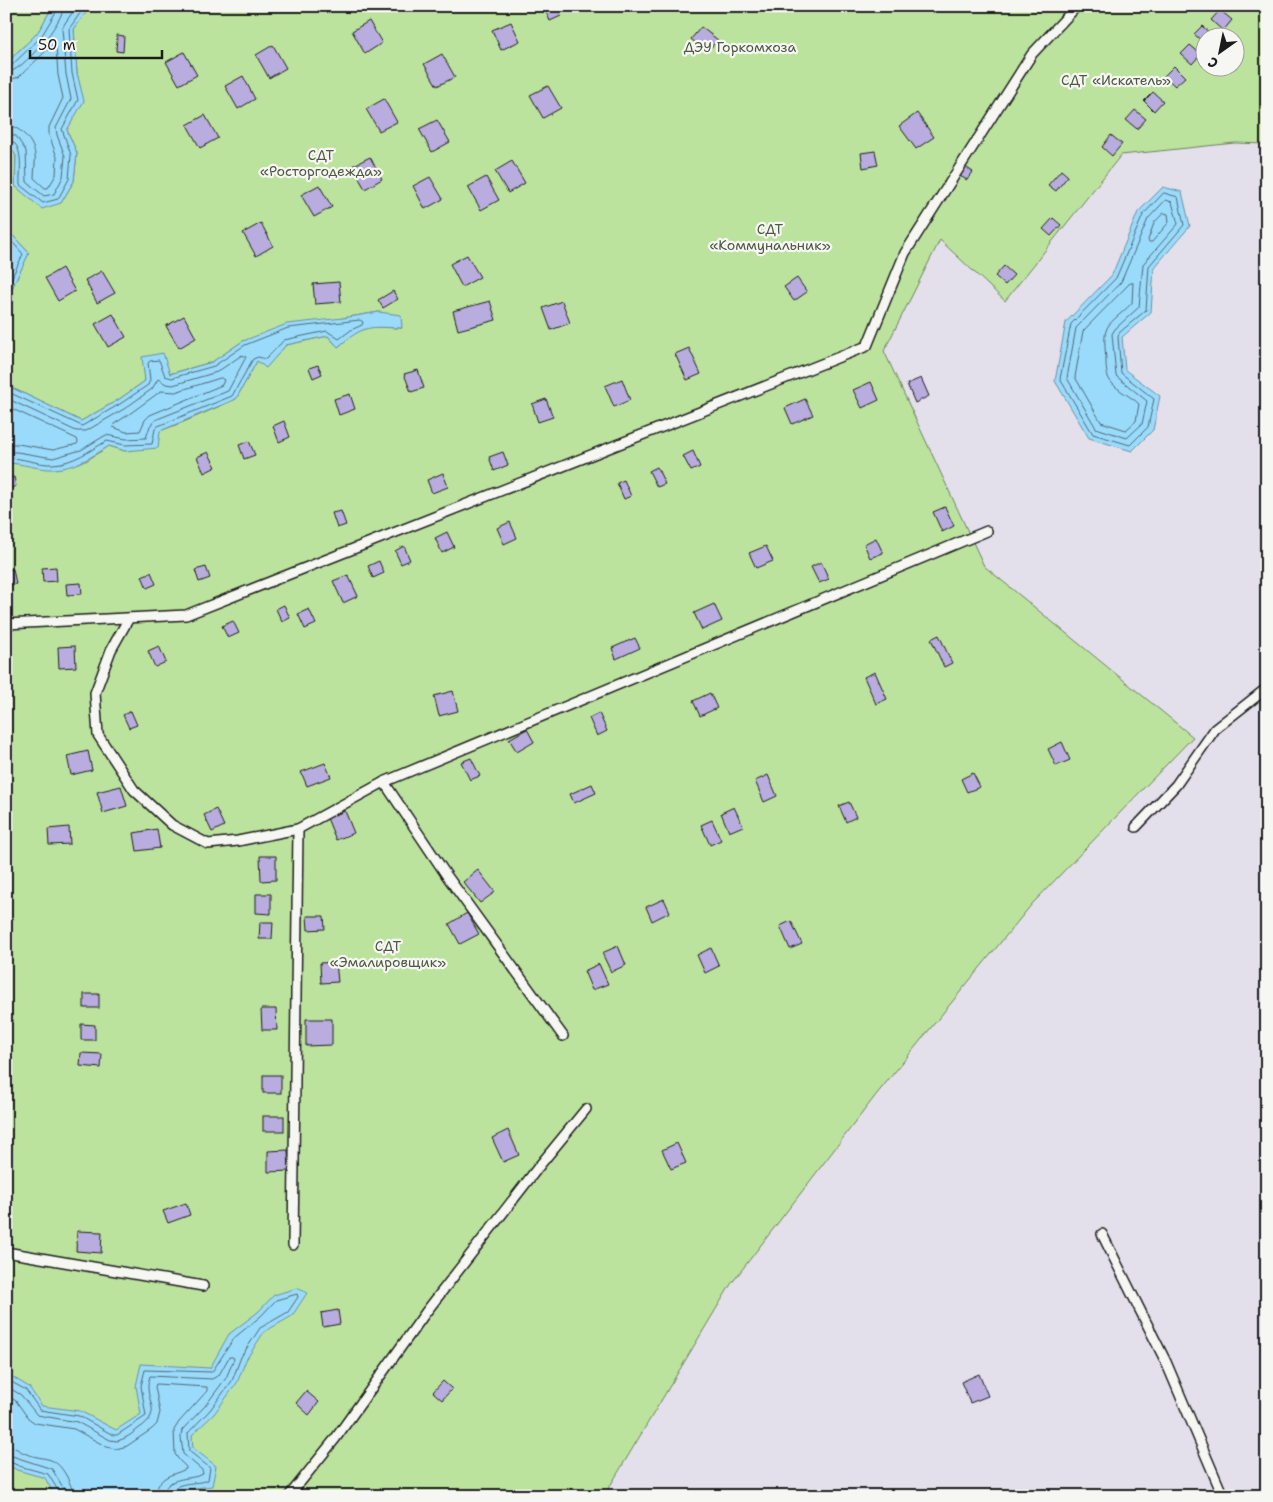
<svg xmlns="http://www.w3.org/2000/svg" width="1273" height="1502" font-family="'Shantell Sans',sans-serif">
<style>
.green{fill:#bce39e;stroke:#6c805d;fill-rule:evenodd}
.water{fill:#9adbfc;stroke:#688fa2}
.lines{fill:none;stroke-linecap:round;stroke-linejoin:round}
.shore{stroke:#4e6876;stroke-width:1}
.building{fill:#b8adde;stroke:#1c1c1c}
.lane-casing{stroke:#1c1c1c;stroke-width:12}
.lane{stroke:#f6f6f2;stroke-width:9}
.labels{text-anchor:middle;dominant-baseline:central;stroke-width:4.5;stroke-linejoin:round;paint-order:stroke}
.park-label{font-size:14px;fill:#4c5843;stroke:#f6f6f2}
</style>
<rect width="100%" height="100%" fill="#e3e0ec"/>
<filter id="ink" filterUnits="userSpaceOnUse"><feTurbulence type="fractalNoise" baseFrequency=".02" numOctaves="2"/><feDisplacementMap in="SourceGraphic" scale="10" xChannelSelector="R" yChannelSelector="G"/><feConvolveMatrix kernelMatrix="1 2 1 2 8 2 1 2 1" color-interpolation-filters="sRGB"/></filter>
<g filter="url(#ink)">
<g class="green">
<path d="M 6,6 L 55,6 C 46,14 43,27 35,35 C 25,47 9,55 6,71 Z"/>
<path d="M 91,6 L 1267,6 L 1267,144 L 1235,143 L 1121,155 L 1005,301 L 940,240 L 884,351 L 984,566 L 1193,737 L 1032,904 L 876,1095 L 731,1284 L 604,1496 L 6,1496 L 6,463 L 86,461 L 109,446 L 125,451 L 160,431 L 186,421 L 236,399 L 257,361 L 266,367 L 286,345 L 328,336 L 338,347 L 353,334 L 368,327 L 402,328 L 379,312 L 343,318 L 243,341 L 212,362 L 169,374 L 143,357 L 145,381 L 118,400 L 81,421 L 6,385 L 6,301 L 29,253 L 6,228 L 6,137 L 7,142 L 16,156 L 15,186 L 61,203 L 74,181 L 77,153 L 67,130 L 83,101 L 77,73 L 74,29 ZM 1206,38 L 1236,38 L 1236,68 L 1206,68 Z"/>
</g>
<g class="water">
<path d="M 55,6 L 91,6 L 74,29 L 77,73 L 84,101 L 67,130 L 77,153 L 74,181 L 61,203 L 42,209 L 15,186 L 16,156 L 7,142 L 6,137 L 6,71 C 9,55 25,47 35,35 C 43,27 46,14 55,6 Z"/>
<path d="M 1163,187 L 1182,192 L 1190,226 L 1154,268 L 1151,312 L 1122,337 L 1125,370 L 1160,396 L 1153,430 L 1132,451 L 1089,438 L 1055,381 L 1066,322 L 1112,275 L 1138,212 Z"/>
<path d="M 6,228 L 29,253 L 6,301 Z"/>
<path d="M 379,312 L 401,315 L 402,328 C 369,327 365,324 338,347 L 328,336 L 286,345 L 266,368 L 257,361 L 236,399 L 160,431 L 158,448 L 125,451 L 109,446 C 92,457 74,468 54,469 C 40,470 22,463 6,463 L 6,385 L 81,421 L 118,400 L 145,381 L 142,357 L 163,353 L 170,374 L 212,362 L 243,341 L 287,324 L 343,318 Z"/>
<path d="M 297,1288 L 307,1293 L 292,1316 L 264,1332 L 246,1360 L 237,1383 L 214,1414 L 192,1435 L 193,1448 L 216,1466 L 212,1486 L 179,1490 L 172,1496 L 55,1496 L 45,1478 L 17,1470 L 6,1464 L 6,1373 L 29,1387 L 42,1406 L 80,1411 L 116,1430 L 141,1414 L 136,1386 L 141,1364 L 210,1368 L 229,1334 L 258,1312 L 274,1295 Z"/>
</g>
<g class="lines">
<g class="shore">
<path d="M 6,67 L 12,65 L 41,37 L 57,10 L 58,6"/>
<path d="M 6,73 C 23,72 63,22 64,6"/>
<path d="M 6,81 L 19,77 L 52,45 L 56,45 L 58,75 L 63,98 L 49,127 L 49,135 L 57,157 L 56,175 L 48,188 L 45,188 L 34,178 C 34,170 36,162 35,154 C 33,141 20,126 6,125"/>
<path d="M 6,133 L 16,136 L 26,151 L 27,182 L 44,196 L 54,194 L 63,177 L 65,156 L 57,135 L 56,128 L 71,99 L 66,74 L 62,29 L 65,23 L 77,6"/>
<path d="M 6,139 C 26,142 19,172 20,185 L 43,203 L 58,199 L 69,179 L 71,155 L 62,129 L 78,100 L 72,73 L 69,29 L 85,6"/>
<path d="M 1164,193 L 1178,197 L 1184,225 L 1149,266 L 1146,310 L 1119,333 L 1118,337 L 1121,373 L 1154,399 L 1148,427 L 1130,445 L 1093,434 L 1060,379 L 1071,324 L 1116,278 L 1143,215 Z"/>
<path d="M 1166,200 L 1172,202 L 1178,224 L 1143,264 L 1139,307 L 1115,329 L 1112,334 L 1116,376 L 1147,401 L 1142,424 L 1127,438 L 1096,428 L 1067,378 L 1076,328 L 1121,282 L 1148,219 Z"/>
<path d="M 1164,213 L 1168,214 L 1169,222 L 1152,242 L 1149,242 L 1148,240 L 1154,223 Z"/>
<path d="M 6,235 L 23,254 L 6,290"/>
<path d="M 1133,283 L 1132,303 C 1107,328 1102,321 1106,359 C 1106,367 1106,376 1111,382 C 1118,391 1131,396 1139,404 L 1136,421 L 1126,430 L 1101,422 L 1075,377 L 1083,331 L 1129,284 Z"/>
<path d="M 221,378 L 224,380 L 222,385 L 150,415 L 145,420 L 140,431 L 126,432 L 113,427 L 114,424 L 128,415 L 161,391 L 175,392 Z"/>
<path d="M 6,391 L 82,426 L 120,404 L 148,385 L 150,380 L 148,363 L 150,361 L 159,360 L 165,376 L 172,378 L 214,366 L 245,345 L 288,328 L 360,320 L 363,322 L 362,325 L 351,330 L 339,339 L 327,331 L 284,340 L 266,359 L 258,357 L 253,359 L 232,396 L 158,426 L 155,429 L 152,444 L 125,445 L 107,441 C 90,450 74,463 53,464 C 38,465 22,457 6,458"/>
<path d="M 6,398 L 76,431 L 86,431 L 124,409 L 152,389 L 158,379 L 166,384 L 173,385 L 217,372 L 242,355 L 246,357 L 228,391 L 155,420 L 150,426 L 146,438 L 126,439 L 106,435 L 81,450 L 53,458 L 17,452 L 6,452"/>
<path d="M 6,406 L 77,439 L 78,442 L 77,444 L 53,450 L 18,444 L 6,444"/>
<path d="M 6,1379 L 26,1390 L 40,1410 L 79,1416 L 113,1435 L 117,1435 L 146,1416 L 141,1386 L 145,1370 L 212,1372 L 234,1338 L 261,1316 L 276,1300 L 297,1294 L 298,1297 L 288,1312 L 260,1328 L 241,1357 L 232,1381 L 210,1410 L 188,1433 L 189,1451 L 210,1468 L 208,1480 C 197,1485 172,1480 170,1496"/>
<path d="M 6,1386 L 21,1395 L 37,1415 L 77,1422 L 110,1440 L 117,1441 C 125,1439 132,1434 138,1429 C 167,1410 141,1401 150,1376 L 212,1379 L 219,1375 L 229,1357 L 233,1357 L 234,1359 L 226,1378 L 205,1406 L 182,1430 L 181,1437 L 183,1454 L 202,1470 L 203,1474 C 189,1481 165,1475 163,1496"/>
<path d="M 6,1395 L 16,1401 L 28,1418 L 35,1423 L 74,1429 L 107,1447 L 116,1449 L 127,1446 L 152,1429 L 157,1424 L 160,1412 L 155,1387 L 156,1384 L 207,1387 L 207,1391 L 179,1422 L 174,1430 L 175,1454 L 179,1460 L 186,1467 L 186,1469 C 172,1476 157,1475 156,1496"/>
<path d="M 6,1446 C 14,1446 18,1450 24,1453 C 46,1462 54,1453 67,1477 C 70,1484 73,1489 73,1496"/>
<path d="M 6,1454 L 52,1469 L 64,1489 L 66,1496"/>
<path d="M 6,1460 L 19,1466 L 48,1474 L 59,1492 L 59,1496"/>
</g>
</g>
<g class="building">
<path d="M 553,6 L 556,6 L 561,16 L 550,21 L 545,10 Z"/>
<path d="M 576,6 L 592,6 L 579,12 Z"/>
<path d="M 1220,10 L 1232,20 L 1223,31 L 1211,20 Z"/>
<path d="M 369,21 L 382,43 L 365,54 L 352,31 Z"/>
<path d="M 511,22 L 520,41 L 501,50 L 492,30 Z"/>
<path d="M 1202,26 L 1213,36 L 1206,38 L 1205,44 L 1194,34 Z"/>
<path d="M 701,27 L 718,40 L 707,52 L 691,39 Z"/>
<path d="M 117,35 L 124,36 L 123,52 L 116,51 Z"/>
<path d="M 273,45 L 286,68 L 269,78 L 256,55 Z"/>
<path d="M 1190,45 L 1201,54 L 1192,64 L 1181,54 Z"/>
<path d="M 184,52 L 197,75 L 179,85 L 166,62 Z"/>
<path d="M 442,54 L 455,77 L 437,86 L 424,64 Z"/>
<path d="M 1174,66 L 1185,77 L 1175,86 L 1164,76 Z"/>
<path d="M 243,76 L 255,99 L 238,109 L 225,86 Z"/>
<path d="M 548,86 L 561,108 L 543,118 L 530,95 Z"/>
<path d="M 1153,92 L 1163,101 L 1154,111 L 1144,101 Z"/>
<path d="M 384,99 L 397,122 L 379,131 L 366,109 Z"/>
<path d="M 1135,110 L 1146,119 L 1137,129 L 1126,120 Z"/>
<path d="M 917,113 L 934,137 L 916,149 L 899,126 Z"/>
<path d="M 205,115 L 218,138 L 200,148 L 187,125 Z"/>
<path d="M 437,120 L 450,142 L 432,152 L 419,129 Z"/>
<path d="M 1111,135 L 1122,144 L 1112,156 L 1102,147 Z"/>
<path d="M 875,151 L 878,165 L 863,168 L 861,153 Z"/>
<path d="M 370,157 L 382,179 L 365,189 L 352,166 Z"/>
<path d="M 512,161 L 525,183 L 508,193 L 495,171 Z"/>
<path d="M 964,166 L 973,172 L 967,180 L 958,175 Z"/>
<path d="M 1061,170 L 1068,176 L 1056,191 L 1048,185 Z"/>
<path d="M 430,177 L 443,199 L 425,209 L 413,186 Z"/>
<path d="M 486,177 L 499,200 L 481,210 L 468,187 Z"/>
<path d="M 319,185 L 332,207 L 314,217 L 301,195 Z"/>
<path d="M 1053,218 L 1061,225 L 1051,236 L 1043,229 Z"/>
<path d="M 261,223 L 273,246 L 256,256 L 243,233 Z"/>
<path d="M 467,255 L 480,277 L 462,287 L 450,264 Z"/>
<path d="M 1004,266 L 1014,275 L 1005,285 L 995,276 Z"/>
<path d="M 62,268 L 75,291 L 58,301 L 45,278 Z"/>
<path d="M 102,271 L 115,293 L 97,303 L 85,280 Z"/>
<path d="M 797,278 L 807,292 L 794,301 L 784,287 Z"/>
<path d="M 339,282 L 341,302 L 315,304 L 313,284 Z"/>
<path d="M 393,291 L 398,299 L 383,308 L 378,300 Z"/>
<path d="M 490,301 L 496,320 L 458,330 L 453,311 Z"/>
<path d="M 562,301 L 570,323 L 551,330 L 543,308 Z"/>
<path d="M 113,314 L 126,337 L 108,347 L 95,324 Z"/>
<path d="M 184,316 L 196,338 L 179,348 L 166,326 Z"/>
<path d="M 689,348 L 701,374 L 687,380 L 675,354 Z"/>
<path d="M 318,365 L 322,374 L 313,378 L 309,368 Z"/>
<path d="M 418,370 L 424,388 L 411,392 L 404,374 Z"/>
<path d="M 921,378 L 929,396 L 915,403 L 907,384 Z"/>
<path d="M 622,379 L 630,400 L 614,407 L 605,386 Z"/>
<path d="M 871,382 L 879,400 L 862,408 L 853,390 Z"/>
<path d="M 350,394 L 355,409 L 339,415 L 334,399 Z"/>
<path d="M 546,399 L 553,417 L 538,422 L 532,404 Z"/>
<path d="M 805,399 L 813,415 L 792,424 L 785,408 Z"/>
<path d="M 284,421 L 290,437 L 279,442 L 273,426 Z"/>
<path d="M 249,441 L 255,455 L 244,459 L 239,445 Z"/>
<path d="M 693,451 L 700,467 L 691,471 L 683,456 Z"/>
<path d="M 208,452 L 216,467 L 204,473 L 197,457 Z"/>
<path d="M 503,452 L 508,465 L 494,471 L 489,457 Z"/>
<path d="M 657,467 L 665,484 L 657,487 L 649,471 Z"/>
<path d="M 443,473 L 448,487 L 432,493 L 427,480 Z"/>
<path d="M 14,477 L 16,486 L 7,490 L 6,479 Z"/>
<path d="M 624,480 L 631,496 L 624,499 L 617,483 Z"/>
<path d="M 945,507 L 954,526 L 942,532 L 933,512 Z"/>
<path d="M 341,511 L 346,525 L 337,528 L 332,513 Z"/>
<path d="M 510,522 L 517,538 L 504,544 L 497,528 Z"/>
<path d="M 447,532 L 454,547 L 442,553 L 435,538 Z"/>
<path d="M 876,538 L 883,553 L 870,558 L 864,544 Z"/>
<path d="M 404,546 L 410,560 L 401,564 L 395,551 Z"/>
<path d="M 766,546 L 773,561 L 756,568 L 749,553 Z"/>
<path d="M 379,561 L 384,573 L 373,578 L 368,566 Z"/>
<path d="M 821,562 L 829,579 L 819,583 L 811,567 Z"/>
<path d="M 56,567 L 57,581 L 43,582 L 42,568 Z"/>
<path d="M 206,567 L 210,578 L 199,582 L 195,570 Z"/>
<path d="M 13,569 L 16,584 L 6,586 L 6,570 Z"/>
<path d="M 151,572 L 156,584 L 147,588 L 142,576 Z"/>
<path d="M 348,575 L 358,596 L 343,603 L 333,581 Z"/>
<path d="M 81,583 L 82,594 L 67,595 L 66,584 Z"/>
<path d="M 714,604 L 722,621 L 702,630 L 694,613 Z"/>
<path d="M 284,605 L 290,618 L 282,622 L 276,609 Z"/>
<path d="M 309,609 L 316,624 L 305,629 L 298,614 Z"/>
<path d="M 233,621 L 239,633 L 228,638 L 222,626 Z"/>
<path d="M 939,635 L 952,663 L 944,667 L 931,639 Z"/>
<path d="M 635,638 L 640,648 L 616,659 L 612,648 Z"/>
<path d="M 75,646 L 76,667 L 59,668 L 58,647 Z"/>
<path d="M 159,646 L 166,662 L 155,667 L 148,651 Z"/>
<path d="M 875,672 L 887,699 L 876,704 L 864,677 Z"/>
<path d="M 453,691 L 458,711 L 439,716 L 434,696 Z"/>
<path d="M 710,693 L 717,708 L 700,716 L 693,701 Z"/>
<path d="M 131,711 L 137,725 L 129,728 L 123,715 Z"/>
<path d="M 599,713 L 607,731 L 597,736 L 589,718 Z"/>
<path d="M 527,729 L 534,742 L 517,752 L 509,739 Z"/>
<path d="M 1062,742 L 1070,760 L 1056,766 L 1048,749 Z"/>
<path d="M 88,751 L 92,770 L 71,775 L 67,756 Z"/>
<path d="M 471,758 L 480,776 L 470,780 L 461,762 Z"/>
<path d="M 325,763 L 331,777 L 307,786 L 301,772 Z"/>
<path d="M 973,773 L 980,787 L 967,792 L 961,779 Z"/>
<path d="M 768,775 L 777,796 L 764,802 L 755,781 Z"/>
<path d="M 592,784 L 596,793 L 574,803 L 570,794 Z"/>
<path d="M 121,786 L 127,806 L 103,813 L 97,792 Z"/>
<path d="M 849,802 L 856,817 L 846,822 L 839,806 Z"/>
<path d="M 734,807 L 743,826 L 729,832 L 721,813 Z"/>
<path d="M 216,809 L 224,826 L 212,832 L 204,815 Z"/>
<path d="M 345,811 L 354,833 L 336,840 L 327,818 Z"/>
<path d="M 712,820 L 721,840 L 710,845 L 701,825 Z"/>
<path d="M 69,827 L 70,844 L 49,845 L 48,829 Z"/>
<path d="M 157,829 L 160,848 L 137,851 L 134,833 Z"/>
<path d="M 260,856 L 276,856 L 276,880 L 261,881 Z"/>
<path d="M 478,870 L 495,892 L 480,903 L 463,882 Z"/>
<path d="M 256,894 L 271,894 L 271,914 L 256,913 Z"/>
<path d="M 664,899 L 670,912 L 652,921 L 646,907 Z"/>
<path d="M 467,913 L 479,934 L 460,944 L 449,924 Z"/>
<path d="M 307,916 L 324,916 L 325,929 L 308,930 Z"/>
<path d="M 791,921 L 802,944 L 790,949 L 780,926 Z"/>
<path d="M 260,922 L 273,922 L 272,939 L 259,939 Z"/>
<path d="M 618,946 L 626,965 L 611,972 L 602,953 Z"/>
<path d="M 711,948 L 719,966 L 705,973 L 697,955 Z"/>
<path d="M 336,962 L 338,982 L 321,983 L 320,963 Z"/>
<path d="M 599,964 L 608,984 L 592,990 L 584,971 Z"/>
<rect x="84" y="994" width="15" height="14"/>
<path d="M 261,1009 L 276,1009 L 277,1030 L 262,1030 Z"/>
<path d="M 306,1019 L 332,1019 L 332,1045 L 306,1046 Z"/>
<path d="M 81,1024 L 95,1025 L 95,1040 L 81,1040 Z"/>
<path d="M 81,1053 L 102,1054 L 101,1068 L 80,1066 Z"/>
<rect x="263" y="1075" width="18" height="18"/>
<rect x="263" y="1116" width="21" height="15"/>
<path d="M 508,1130 L 519,1155 L 503,1162 L 492,1138 Z"/>
<path d="M 677,1143 L 686,1163 L 671,1169 L 662,1150 Z"/>
<path d="M 288,1150 L 289,1171 L 268,1172 L 268,1151 Z"/>
<path d="M 186,1203 L 190,1215 L 168,1223 L 163,1211 Z"/>
<path d="M 6,1212 L 13,1213 L 12,1225 L 6,1224 Z"/>
<path d="M 77,1231 L 102,1232 L 101,1253 L 76,1251 Z"/>
<path d="M 338,1310 L 340,1324 L 323,1327 L 321,1313 Z"/>
<path d="M 979,1374 L 988,1396 L 970,1403 L 961,1382 Z"/>
<path d="M 443,1381 L 452,1389 L 442,1400 L 433,1392 Z"/>
<path d="M 306,1391 L 319,1402 L 309,1415 L 296,1403 Z"/>
</g>
<g class="lines">
<defs>
<g id="lane">
<path d="M 129,618 L 111,650 L 95,693 L 98,735 L 134,790 L 172,825 L 208,844 L 238,841 L 298,829 L 384,782 L 987,531"/>
<path d="M 6,624 L 186,615 L 867,346 L 905,253 L 1032,54 L 1077,6"/>
<path d="M 384,782 L 447,876 L 563,1036"/>
<path d="M 1136,827 L 1176,785 L 1215,729 L 1267,688"/>
<path d="M 1102,1234 L 1166,1362 L 1223,1496"/>
<path d="M 293,1245 L 298,829"/>
<path d="M 6,1252 L 203,1286"/>
<path d="M 289,1496 L 335,1439 L 426,1312 L 540,1165 L 586,1109"/>
</g>
</defs>
<use href="#lane" class="lane-casing"/>
<use href="#lane" class="lane"/>
</g>
</g>
<g class="labels">
<g class="park-label">
<text x="740" y="47">ДЭУ Горкомхоза</text>
<text x="1116" y="80">СДТ «Искатель»</text>
<text x="321" y="155">СДТ<tspan x="321" dy="16">«Росторгодежда»</tspan></text>
<text x="770" y="229">СДТ<tspan x="770" dy="16">«Коммунальник»</tspan></text>
<text x="388" y="946">СДТ<tspan x="388" dy="16">«Эмалировщик»</tspan></text>
</g>
</g>
<rect width="1273" height="1502" fill="none" stroke="#f6f6f2" stroke-width="25"/>
<rect x="12" y="12" width="1248" height="1477" fill="none" stroke="#1c1c1c" stroke-width="2" filter="url(#ink)"/>
<g transform="translate(1220 52) rotate(213)"><circle r="24" fill="#f6f6f2" stroke="#9f9f9c"/>
<path d="M0-4L9 19L0 12L-9 19Z" fill="#1c1c1c"/>
<text y="-8" font-size="14" font-weight="bold" text-anchor="middle" fill="#1c1c1c">С</text>
</g>
<path d="M30 50v8h132v-8" fill="none" stroke="#1c1c1c" stroke-width="2.5"/>
<text x="38" y="50" font-size="15" fill="#1c1c1c" stroke="#f6f6f2" stroke-width="4" paint-order="stroke">50 m</text>
</svg>
